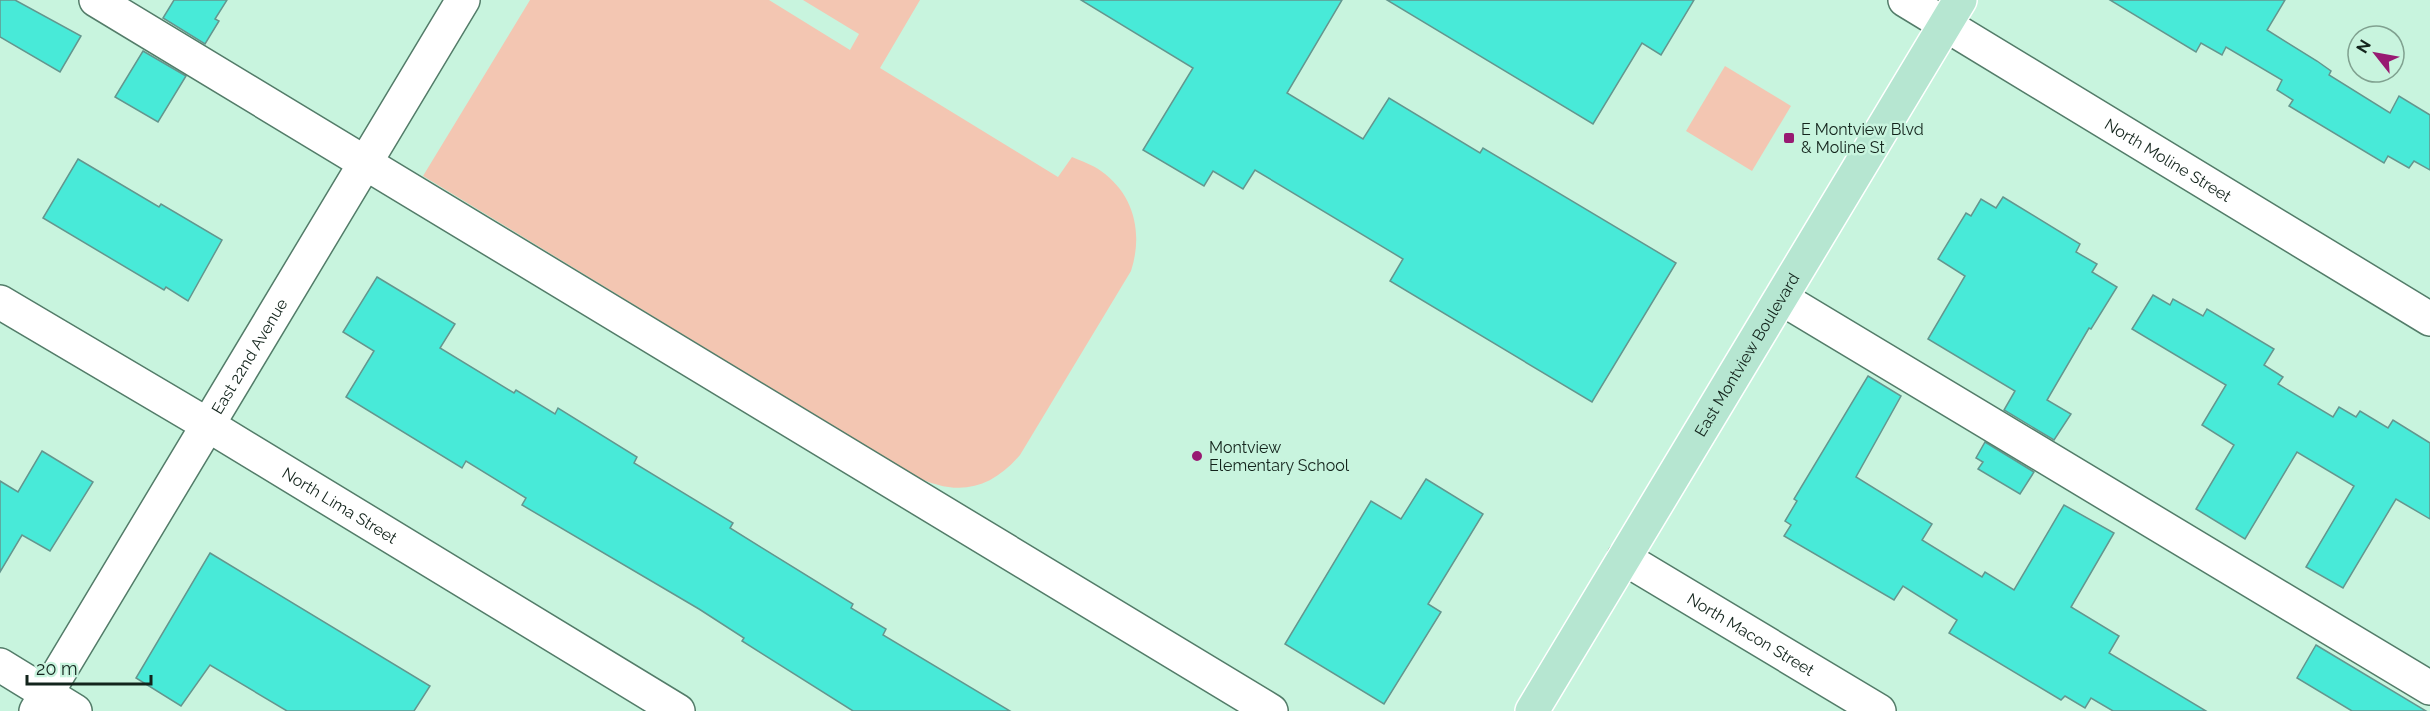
<svg xmlns="http://www.w3.org/2000/svg" width="2430" height="711" font-family="Raleway,sans-serif">
<style>
.green{fill:#f3c6b2}
.building{fill:#48ead8;stroke:#64968e;stroke-width:1.5}
.lines{fill:none;stroke-linecap:round;stroke-linejoin:round}
.minor-casing{stroke:#537c69;stroke-width:36}
.major-casing{stroke:#fff;stroke-width:36}
.minor{stroke:#fff;stroke-width:33}
.major{stroke:#b6e6d1;stroke-width:33}
.poi-dot{fill:#981a72;stroke:#c8f4de;stroke-width:2}
.labels{text-anchor:middle;dominant-baseline:central;stroke-width:5;stroke-linejoin:round;paint-order:stroke}
.poi-label{font-size:16px;fill:#13241c;stroke:#c8f4de;text-anchor:start}
.street-label{font-size:16px;fill:#13241c;stroke:#c8f4de}
</style>
<rect width="100%" height="100%" fill="#c8f4de"/>
<g class="green">
<path d="M 530,0 L 769,0 L 850,50 L 859,34 L 803,0 L 920,0 L 880,68 L 1058,177 L 1072,157 C 1081,161 1093,165 1101,171 C 1135,195 1143,234 1131,271 L 1020,455 C 990,490 957,497 915,476 L 423,176 Z"/>
<path d="M 1725,66 L 1791,106 L 1752,171 L 1686,131 Z"/>
</g>
<g class="building">
<path d="M 0,0 L 15,0 L 81,36 L 60,72 L 0,37 Z"/>
<path d="M 174,0 L 227,0 L 215,19 L 219,21 L 205,44 L 163,18 Z"/>
<path d="M 1081,0 L 1342,0 L 1287,93 L 1363,139 L 1389,98 L 1480,153 L 1483,148 L 1676,263 L 1592,402 L 1390,281 L 1403,259 L 1255,170 L 1243,189 L 1213,171 L 1204,186 L 1143,150 L 1193,68 Z"/>
<path d="M 1387,0 L 1694,0 L 1661,55 L 1642,43 L 1593,124 Z"/>
<path d="M 2110,0 L 2285,0 L 2267,30 L 2317,61 L 2331,71 L 2329,75 L 2390,113 L 2399,96 L 2430,115 L 2430,170 L 2414,161 L 2409,168 L 2388,156 L 2384,163 L 2289,106 L 2293,100 L 2277,90 L 2282,80 L 2226,47 L 2222,55 L 2201,43 L 2196,52 Z"/>
<path d="M 143,51 L 186,76 L 158,122 L 115,97 Z"/>
<path d="M 78,159 L 159,207 L 161,204 L 222,240 L 188,301 L 166,287 L 164,290 L 43,218 Z"/>
<path d="M 2003,197 L 2080,244 L 2076,252 L 2097,264 L 2092,272 L 2117,287 L 2091,329 L 2089,328 L 2047,400 L 2071,414 L 2054,440 L 2004,410 L 2015,391 L 1928,339 L 1965,276 L 1938,259 L 1966,213 L 1971,216 L 1981,199 L 1996,208 Z"/>
<path d="M 377,277 L 455,324 L 440,348 L 514,393 L 516,390 L 555,414 L 558,408 L 637,457 L 634,463 L 733,523 L 730,528 L 853,604 L 851,608 L 886,629 L 883,635 L 1010,711 L 853,711 L 742,641 L 744,638 L 699,609 L 522,505 L 526,498 L 466,461 L 462,468 L 346,397 L 374,351 L 343,332 Z"/>
<path d="M 2153,295 L 2170,305 L 2173,299 L 2203,316 L 2207,309 L 2274,349 L 2264,365 L 2283,377 L 2278,384 L 2333,417 L 2339,407 L 2356,417 L 2360,411 L 2388,428 L 2393,420 L 2430,443 L 2430,519 L 2396,499 L 2343,588 L 2306,567 L 2354,486 L 2297,452 L 2245,539 L 2196,509 L 2234,445 L 2202,425 L 2226,385 L 2132,329 Z"/>
<path d="M 1868,376 L 1901,396 L 1856,477 L 1932,524 L 1922,540 L 1982,577 L 1985,572 L 2014,590 L 2064,505 L 2114,533 L 2071,607 L 2119,636 L 2109,653 L 2206,711 L 2113,711 L 2091,698 L 2085,708 L 2065,696 L 2061,700 L 1949,633 L 1957,620 L 1903,586 L 1894,600 L 1784,536 L 1791,525 L 1785,521 L 1797,501 L 1794,499 Z"/>
<path d="M 1985,442 L 2034,472 L 2020,494 L 1978,469 L 1983,462 L 1976,458 Z"/>
<path d="M 42,451 L 93,482 L 50,551 L 22,535 L 0,572 L 0,481 L 18,492 Z"/>
<path d="M 1426,479 L 1483,514 L 1428,604 L 1441,612 L 1384,704 L 1285,644 L 1371,501 L 1401,519 Z"/>
<path d="M 210,553 L 430,686 L 414,711 L 287,711 L 210,665 L 181,706 L 136,678 Z"/>
<path d="M 2316,645 L 2426,711 L 2352,711 L 2297,678 Z"/>
</g>
<g class="lines">
<defs>
<g id="minor">
<path d="M 96,0 L 1271,711"/>
<path id="s1" d="M 1905,0 L 2430,319"/>
<path d="M 1781,298 L 2430,688"/>
<path id="s2" d="M 0,302 L 208,425 L 678,711"/>
<path id="s3" d="M 1624,558 L 1879,711"/>
<path d="M 0,665 L 75,711"/>
<path id="s4" d="M 36,711 L 463,0"/>
</g>
<g id="major">
<path id="s5" d="M 1532,711 L 1960,0"/>
</g>
</defs>
<use href="#minor" class="minor-casing"/>
<use href="#major" class="major-casing"/>
<use href="#minor" class="minor"/>
<use href="#major" class="major"/>
</g>
<g class="poi-dot">
<rect x="1783" y="132" width="12" height="12" rx="3"/>
<circle cx="1197" cy="456" r="6"/>
</g>
<g class="labels">
<g class="poi-label">
<text x="1801" y="129">E Montview Blvd<tspan x="1801" dy="18">&amp; Moline St</tspan></text>
<text x="1209" y="447">Montview<tspan x="1209" dy="18">Elementary School</tspan></text>
</g>
<g class="street-label">
<text stroke="none"><textPath href="#s1" startOffset="308">North Moline Street</textPath></text>
<text stroke="none"><textPath href="#s4" startOffset="414">East 22nd Avenue</textPath></text>
<text stroke="none"><textPath href="#s5" startOffset="416">East Montview Boulevard</textPath></text>
<text stroke="none"><textPath href="#s2" startOffset="396">North Lima Street</textPath></text>
<text stroke="none"><textPath href="#s3" startOffset="148">North Macon Street</textPath></text>
</g>
</g>
<g transform="translate(2376 54) rotate(301)"><circle r="28" fill="#c8f4de" stroke="#80a190" stroke-width="1.5"/>
<path d="M0-4.5L10 22L0 15L-10 22Z" fill="#981a72"/>
<text y="-9" font-size="16" font-weight="bold" text-anchor="middle" fill="#13241c">N</text>
</g>
<path d="M27 675v9h124v-9" fill="none" stroke="#13241c" stroke-width="3"/>
<text x="36" y="675" font-size="18" fill="#13241c" stroke="#c8f4de" stroke-width="4.5" paint-order="stroke">20 m</text>
</svg>
